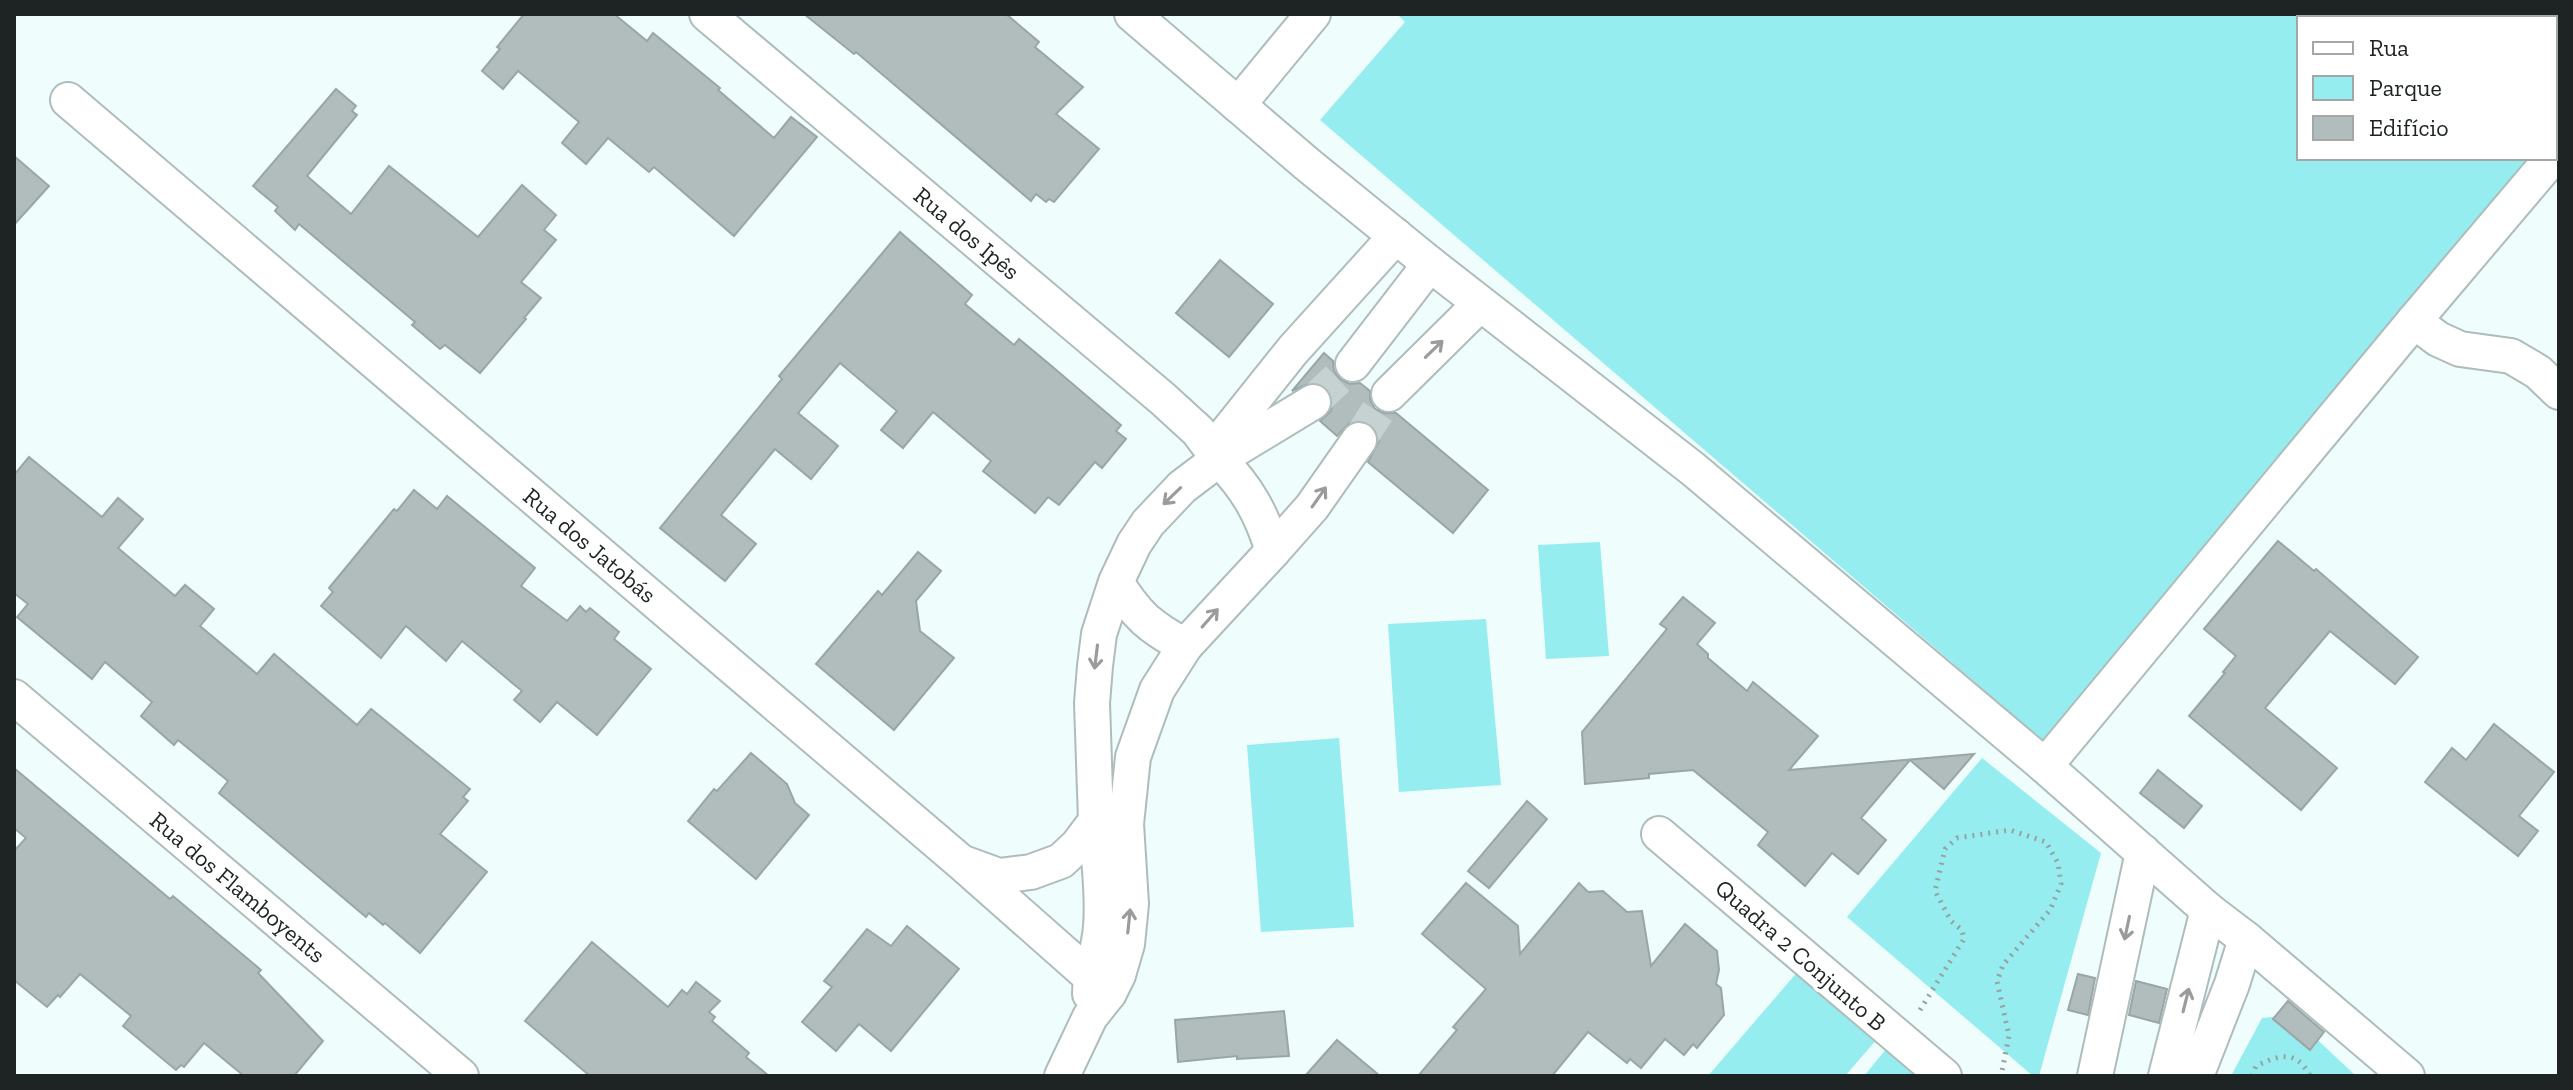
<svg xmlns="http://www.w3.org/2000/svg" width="2573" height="1090" font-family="'Zilla Slab',serif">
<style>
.green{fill:#96edef}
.building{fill:#b1bdbd;stroke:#9aa6a6;stroke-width:2}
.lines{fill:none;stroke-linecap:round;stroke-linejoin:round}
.minor-tunnel{stroke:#c6d1d1;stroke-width:34;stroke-dasharray:34 17;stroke-linecap:butt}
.minor-casing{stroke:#afbcbc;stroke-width:38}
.path{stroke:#97a1a1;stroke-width:5;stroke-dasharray:2 6;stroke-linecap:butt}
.minor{stroke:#fff;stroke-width:34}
.oneway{stroke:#9a9c9c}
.labels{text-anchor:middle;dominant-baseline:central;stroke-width:7;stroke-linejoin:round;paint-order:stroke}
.street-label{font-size:24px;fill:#1e2323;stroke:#fff}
</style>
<rect width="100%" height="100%" fill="#f0fdfd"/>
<g class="green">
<path d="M 1397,14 L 2559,14 L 2559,136 L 2555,141 L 2555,18 L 2299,18 L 2299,158 L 2541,158 L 2054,750 L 1320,120 L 1405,22 Z"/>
<path d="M 1600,542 L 1609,656 L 1546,659 L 1538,545 Z"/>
<path d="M 1486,619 L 1501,785 L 1399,792 L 1388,624 Z"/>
<path d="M 1339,738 L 1354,927 L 1261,932 L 1247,745 Z"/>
<path d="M 1982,758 L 2101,853 L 2039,1076 L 2033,1076 L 1847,917 Z"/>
<path d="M 1799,970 L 1878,1038 L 1845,1076 L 1708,1076 Z"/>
<path d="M 2291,1015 L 2356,1076 L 2231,1076 L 2262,1018 Z"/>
<path d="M 1892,1042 L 1928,1076 L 1864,1076 Z"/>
</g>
<g class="building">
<path d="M 524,14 L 614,14 L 647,41 L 653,33 L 720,88 L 718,90 L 774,138 L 791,117 L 817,137 L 734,236 L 654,167 L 649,172 L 608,138 L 586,164 L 562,143 L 579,122 L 518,71 L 503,89 L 482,71 L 500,49 L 497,47 Z"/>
<path d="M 804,14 L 1006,14 L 1039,42 L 1035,47 L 1083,87 L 1056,114 L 1099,149 L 1054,202 L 1049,199 L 1046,202 L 1036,194 L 1031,201 L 856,52 L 854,54 Z"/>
<path d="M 336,89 L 356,106 L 352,111 L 357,115 L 307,176 L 351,214 L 389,166 L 478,237 L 522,185 L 556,215 L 544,230 L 556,240 L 521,282 L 541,298 L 524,318 L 526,319 L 480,373 L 445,345 L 440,349 L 412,325 L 415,322 L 299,224 L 295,230 L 275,211 L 278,207 L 253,186 Z"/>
<path d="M 14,156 L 49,186 L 14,225 Z"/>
<path d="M 900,232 L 972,295 L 965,304 L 1014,345 L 1019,339 L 1048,363 L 1121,425 L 1116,431 L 1126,439 L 1102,468 L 1095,462 L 1059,505 L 1048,497 L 1035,513 L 983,471 L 991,461 L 933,412 L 903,448 L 881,430 L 897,411 L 840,363 L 798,413 L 838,446 L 811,479 L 775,449 L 721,515 L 756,544 L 725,581 L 660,528 L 782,379 L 779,376 Z"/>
<path d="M 1220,260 L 1273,304 L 1229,357 L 1176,313 Z"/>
<path d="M 1324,353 L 1333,361 L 1334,371 L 1340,379 L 1350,384 L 1360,383 L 1370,391 L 1370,400 L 1375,409 L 1384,413 L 1396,413 L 1488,490 L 1453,533 L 1368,462 L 1379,441 L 1377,431 L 1371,424 L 1362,420 L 1351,422 L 1337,436 L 1320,421 L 1331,411 L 1333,401 L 1330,391 L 1322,384 L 1313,382 L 1292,391 Z"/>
<path d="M 29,457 L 102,517 L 118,498 L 143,519 L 118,548 L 175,596 L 185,585 L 214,609 L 200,626 L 257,674 L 274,654 L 357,725 L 371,709 L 470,789 L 463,797 L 468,801 L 440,834 L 487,872 L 420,953 L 385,923 L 383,925 L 369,913 L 366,917 L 219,793 L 228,781 L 178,740 L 174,745 L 141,716 L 152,702 L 105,662 L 92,679 L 17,617 L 28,604 L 14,593 L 14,475 Z"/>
<path d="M 414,490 L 437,509 L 447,496 L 535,568 L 521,586 L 567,621 L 580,606 L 586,612 L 590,608 L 619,632 L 614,639 L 651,669 L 597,735 L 557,702 L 540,722 L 514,700 L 522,691 L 462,641 L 446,661 L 406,626 L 381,658 L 321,606 L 333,592 L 329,588 L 394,509 L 397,511 Z"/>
<path d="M 2278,541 L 2314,571 L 2316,569 L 2418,657 L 2395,684 L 2330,631 L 2265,708 L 2337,768 L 2301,810 L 2189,716 L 2225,673 L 2223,672 L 2236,656 L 2204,629 Z"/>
<path d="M 918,552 L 941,571 L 916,601 L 920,631 L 954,658 L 894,730 L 816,664 L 878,591 L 882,595 Z"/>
<path d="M 1683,597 L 1715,623 L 1697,644 L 1708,654 L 1708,658 L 1747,691 L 1753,682 L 1818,736 L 1789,770 L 1974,754 L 1944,789 L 1910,760 L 1861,818 L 1886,840 L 1858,874 L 1832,853 L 1805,886 L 1758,845 L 1768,832 L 1693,770 L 1649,774 L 1649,778 L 1585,784 L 1582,732 L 1667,629 L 1660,624 Z"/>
<path d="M 2494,724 L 2554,772 L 2519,816 L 2538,831 L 2518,856 L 2425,782 L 2452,748 L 2466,760 Z"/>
<path d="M 751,753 L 787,784 L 795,803 L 809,815 L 756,879 L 688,821 L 714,789 L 717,791 Z"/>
<path d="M 14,768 L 170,899 L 173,896 L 261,970 L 258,973 L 323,1041 L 294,1076 L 244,1076 L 204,1043 L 184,1067 L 181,1065 L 176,1070 L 123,1026 L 131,1016 L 80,974 L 60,997 L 58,995 L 47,1007 L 14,980 L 14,851 L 26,838 L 14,828 Z"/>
<path d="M 2158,770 L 2202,806 L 2184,828 L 2140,793 Z"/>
<path d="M 1527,801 L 1547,819 L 1489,888 L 1468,871 Z"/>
<path d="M 1466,883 L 1518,926 L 1520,954 L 1579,883 L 1588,892 L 1603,891 L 1627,912 L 1642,911 L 1651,966 L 1685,924 L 1717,951 L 1719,970 L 1716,984 L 1721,988 L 1724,1015 L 1697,1048 L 1693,1044 L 1684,1055 L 1665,1039 L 1641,1068 L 1630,1059 L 1627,1063 L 1588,1032 L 1552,1076 L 1418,1076 L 1457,1030 L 1453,1027 L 1486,989 L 1422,934 Z"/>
<path d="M 907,926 L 959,969 L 891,1051 L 859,1024 L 836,1051 L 802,1022 L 832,987 L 824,981 L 867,929 L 891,946 Z"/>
<path d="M 592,942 L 668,1007 L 682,990 L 687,994 L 696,982 L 720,1001 L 709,1012 L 715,1017 L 712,1021 L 749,1053 L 746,1057 L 769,1076 L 590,1076 L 525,1021 Z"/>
<path d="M 2078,974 L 2095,978 L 2088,1015 L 2068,1010 Z"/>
<path d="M 2136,981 L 2167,989 L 2159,1023 L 2129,1015 Z"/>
<path d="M 2288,1001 L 2324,1032 L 2310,1050 L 2273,1019 Z"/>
<path d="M 1284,1011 L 1289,1056 L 1237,1059 L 1237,1056 L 1178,1062 L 1175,1020 Z"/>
<path d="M 1337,1040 L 1380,1076 L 1305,1076 Z"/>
</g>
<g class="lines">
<g class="minor-tunnel">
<path d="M 1313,402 L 1353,364"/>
<path d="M 1359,440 L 1389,394"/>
</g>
<defs>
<g id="minor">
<path d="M 707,14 L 1163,399 L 1198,431 L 1219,459 L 1313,402"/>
<path d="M 1132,14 L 1307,164 L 1430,264 L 1693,469 L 2045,766 L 2208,910 L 2246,939 L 2407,1076"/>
<path d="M 68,100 L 962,863 L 1109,993"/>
<path d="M 1238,105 L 1313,14"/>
<path d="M 2414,321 L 2438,339 L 2460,349 L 2511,356 L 2538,372 L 2559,392"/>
<path d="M 1353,364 L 1430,264"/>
<path d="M 1389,394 L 1480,304"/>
<path d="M 1213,450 L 1293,350 L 1396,236"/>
<path d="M 1273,551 L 1312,507 L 1359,440"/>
<path d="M 14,697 L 461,1076"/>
<path d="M 2045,766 L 2414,321 L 2552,158"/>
<path d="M 1659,834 L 1944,1076"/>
<path d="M 966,864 L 999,876 L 1031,872 L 1061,861 L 1078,845 L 1096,821 L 1092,703 L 1095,666 L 1099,634 L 1116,582 L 1134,544 L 1148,523 L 1182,487 L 1219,459 C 1247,488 1261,512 1273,551 L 1185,646 C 1150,627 1137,616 1116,582"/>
<path d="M 1090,994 C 1090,970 1099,952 1101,927 C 1104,892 1098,855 1096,821"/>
<path d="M 1062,1076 L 1090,1017 L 1109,993 L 1118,975 L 1127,944 L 1131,904 L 1126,824 L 1133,757 L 1157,690 L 1185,646"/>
<path d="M 2095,1076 L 2143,852"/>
<path d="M 2166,1076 L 2208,910"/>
<path d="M 2196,1076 L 2232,984 L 2246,939"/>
</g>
</defs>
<use href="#minor" class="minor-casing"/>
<g class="path">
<path d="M 1920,1010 L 1964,939 L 1962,930 L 1951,921 L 1935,891 L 1945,849 L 1957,838 L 2010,830 L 2046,842 L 2058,863 L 2061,884 L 2050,910 L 2003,965 L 1997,981 L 2009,1036 L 2001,1076"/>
<path d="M 2252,1076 L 2256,1066 C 2279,1055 2296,1049 2310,1076"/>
</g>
<use href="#minor" class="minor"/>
</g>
<defs><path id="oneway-shaft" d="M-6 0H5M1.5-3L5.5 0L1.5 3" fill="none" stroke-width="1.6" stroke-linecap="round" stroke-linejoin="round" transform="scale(2)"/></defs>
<g class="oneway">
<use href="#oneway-shaft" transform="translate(1434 349) rotate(-44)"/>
<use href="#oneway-shaft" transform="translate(1172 496) rotate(136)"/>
<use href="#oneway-shaft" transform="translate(1319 497) rotate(-55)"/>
<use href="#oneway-shaft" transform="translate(1210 618) rotate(-49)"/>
<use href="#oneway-shaft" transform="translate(1096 657) rotate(97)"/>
<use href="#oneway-shaft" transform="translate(1129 921) rotate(-84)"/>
<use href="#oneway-shaft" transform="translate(2127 928) rotate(102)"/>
<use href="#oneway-shaft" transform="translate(2186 1000) rotate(-76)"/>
</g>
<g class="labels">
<g class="street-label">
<text transform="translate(967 233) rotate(40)">Rua dos Ipês</text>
<text transform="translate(590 545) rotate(40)">Rua dos Jatobás</text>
<text transform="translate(238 887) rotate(40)">Rua dos Flamboyents</text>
<text transform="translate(1801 955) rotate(41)">Quadra 2 Conjunto B</text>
</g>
</g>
<rect width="2573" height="1090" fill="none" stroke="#1e2323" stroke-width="32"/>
<rect x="2297" y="16" width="260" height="144" fill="#ffffff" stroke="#a5a7a7" stroke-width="2"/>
<rect x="2313" y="42" width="40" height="12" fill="#ffffff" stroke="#a5a7a7" stroke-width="2"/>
<text x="2369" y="56" font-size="24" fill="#1e2323">Rua</text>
<rect x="2313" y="76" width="40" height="24" fill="#96edef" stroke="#a5a7a7" stroke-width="2"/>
<text x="2369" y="96" font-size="24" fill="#1e2323">Parque</text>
<rect x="2313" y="116" width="40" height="24" fill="#b1bdbd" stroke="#a5a7a7" stroke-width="2"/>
<text x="2369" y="136" font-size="24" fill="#1e2323">Edifício</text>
</svg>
